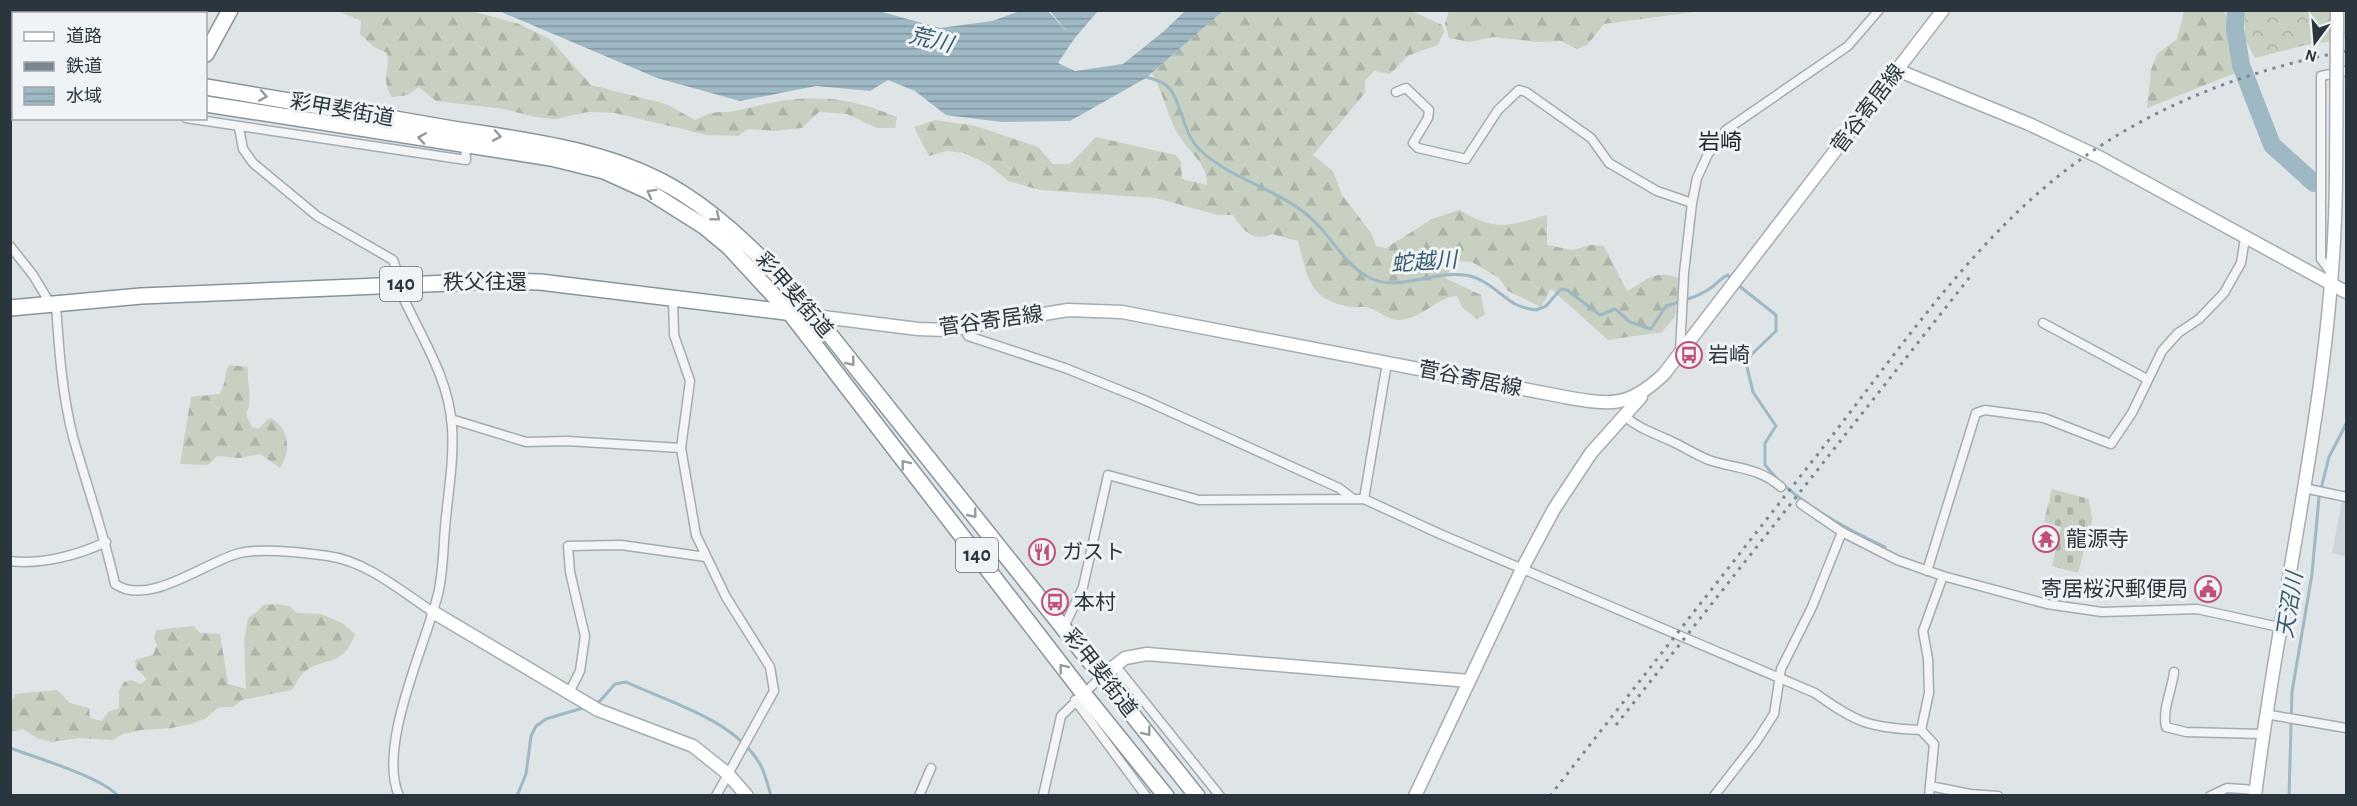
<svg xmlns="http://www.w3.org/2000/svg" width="2357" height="806" font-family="'Alegreya Sans','Noto Sans JP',sans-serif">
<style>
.built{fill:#ced4d9}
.forest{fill:url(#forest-firs)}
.cemetery{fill:url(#cemetery-stones)}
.park{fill:url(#park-crowns)}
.water{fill:url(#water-rules)}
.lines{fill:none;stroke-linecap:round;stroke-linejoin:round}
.stream{stroke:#9eb8c4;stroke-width:3}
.river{stroke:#9eb8c4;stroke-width:18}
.street-casing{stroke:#a5acb1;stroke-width:11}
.secondary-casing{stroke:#a5acb1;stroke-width:15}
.highway-casing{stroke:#88949c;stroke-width:18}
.street{stroke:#f2f4f6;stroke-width:8}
.secondary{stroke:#fff;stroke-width:12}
.highway{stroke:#fff;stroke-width:15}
.rail{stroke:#7a878f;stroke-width:3;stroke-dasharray:3 6;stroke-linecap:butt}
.secondary-bridge-casing{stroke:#a5acb1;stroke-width:15;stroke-linecap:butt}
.secondary-bridge{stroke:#fff;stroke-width:12}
.oneway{stroke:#949a9e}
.labels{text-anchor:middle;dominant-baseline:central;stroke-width:6;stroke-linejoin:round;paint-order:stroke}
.shield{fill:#eff3f5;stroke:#656e74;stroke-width:1.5}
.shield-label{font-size:20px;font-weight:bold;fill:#2a353d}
.street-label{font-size:21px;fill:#2a353d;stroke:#eff3f5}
.poi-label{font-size:21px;fill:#2a353d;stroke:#eff3f5;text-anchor:start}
.water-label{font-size:22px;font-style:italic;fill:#385b6d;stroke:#eff3f5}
.neighbourhood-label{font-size:22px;fill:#1c262e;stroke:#eff3f5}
</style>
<defs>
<pattern id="forest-firs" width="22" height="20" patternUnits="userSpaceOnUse" patternTransform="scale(1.5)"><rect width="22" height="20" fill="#c8d0c1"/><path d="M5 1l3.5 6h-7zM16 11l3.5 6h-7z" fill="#acb3a7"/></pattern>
<pattern id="cemetery-stones" width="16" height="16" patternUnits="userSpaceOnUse" patternTransform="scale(1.5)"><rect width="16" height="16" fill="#c8d0c1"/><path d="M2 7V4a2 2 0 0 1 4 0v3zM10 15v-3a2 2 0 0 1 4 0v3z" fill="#acb3a7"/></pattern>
<pattern id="park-crowns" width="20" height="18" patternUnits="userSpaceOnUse" patternTransform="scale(1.5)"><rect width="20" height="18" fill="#c8d0c1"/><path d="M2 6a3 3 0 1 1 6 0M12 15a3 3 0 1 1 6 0" fill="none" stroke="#acb3a7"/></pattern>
<pattern id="water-rules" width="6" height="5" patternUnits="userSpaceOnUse" patternTransform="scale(1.5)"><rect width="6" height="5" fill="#9eb8c4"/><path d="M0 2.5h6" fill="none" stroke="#8196a0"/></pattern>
</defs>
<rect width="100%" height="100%" fill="#dfe4e7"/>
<path class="built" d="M 2342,500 L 2346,501 L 2346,557 L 2332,553 Z"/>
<g class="forest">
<path d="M 339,11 L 472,11 L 519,24 L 550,39 L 591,85 L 666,104 L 695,120 C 700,118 706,114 712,113 C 720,111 727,113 735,111 C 797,95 836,91 897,117 L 895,128 L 877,128 L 847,114 L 819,112 L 802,128 L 774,131 L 748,129 L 738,136 L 707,135 L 615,113 L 588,112 L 555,119 L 535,117 L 504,109 L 436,101 L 419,87 L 408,95 L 392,97 C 380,79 391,70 387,53 L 374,47 L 360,34 L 361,21 Z"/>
<path d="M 1223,11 L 1412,11 L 1442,25 L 1444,32 L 1438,45 L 1409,55 L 1390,74 L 1374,71 L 1365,81 L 1365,93 L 1313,155 L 1333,171 L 1342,195 L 1371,233 L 1376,246 L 1386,248 L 1432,219 L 1460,210 C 1495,232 1509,226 1547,215 L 1547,245 L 1572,250 L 1591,245 L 1604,246 L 1627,291 C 1648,280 1654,269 1679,278 L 1675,316 L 1662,332 L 1608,340 L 1551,289 L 1541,307 L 1508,291 L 1499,278 L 1472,262 L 1456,261 L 1445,278 L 1481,295 L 1485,315 L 1477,319 L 1463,308 L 1457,296 C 1439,297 1428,312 1412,317 C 1389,325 1387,314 1369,308 C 1363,306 1356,308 1350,307 C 1308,299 1308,278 1298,241 L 1272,234 C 1254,243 1242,230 1233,215 L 1218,215 L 1156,198 L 1040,190 L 1008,181 L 989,165 L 964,153 L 947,151 L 929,156 L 914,127 L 935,120 L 976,126 L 1038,147 L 1053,164 L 1070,164 L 1096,137 L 1176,155 L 1181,162 L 1182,179 L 1207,185 C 1208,163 1188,152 1178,134 C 1167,115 1163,92 1152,73 Z"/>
<path d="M 1449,11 L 1449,10 L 1701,11 L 1604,24 L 1587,45 L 1577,49 L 1561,41 L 1539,42 L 1493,37 L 1469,42 L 1449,38 L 1445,23 Z"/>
<path d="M 2184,11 L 2225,11 L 2238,72 L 2147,108 L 2151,70 L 2157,54 L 2177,39 Z"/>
<path d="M 229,365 L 248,367 C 246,384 254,399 246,414 L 252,427 L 258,429 L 270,418 C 289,427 292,451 280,468 L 260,454 L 240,458 L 217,456 L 208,465 L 180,464 L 191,397 L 219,394 C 226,385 224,375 229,365 Z"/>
<path d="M 277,604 L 289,606 L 297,613 L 321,614 L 342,623 L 355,634 C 342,670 324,655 303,673 C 299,677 295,685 292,690 L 242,700 L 233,707 L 219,707 L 205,719 L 190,724 L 172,728 L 142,730 L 123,734 L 113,740 L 79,738 L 51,742 L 37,738 L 23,729 L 11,732 L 11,704 L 15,694 L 57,690 L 70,703 L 89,708 L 90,718 L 102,721 L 108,712 L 119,708 L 119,690 L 124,682 L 131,680 L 141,684 L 147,679 L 136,668 L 135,660 L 153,655 L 157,645 L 154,638 L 156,630 L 194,626 L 200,633 L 220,634 L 228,684 L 246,689 L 244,641 L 248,618 L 257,612 L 263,605 Z"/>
</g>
<path class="cemetery" d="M 2052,489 L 2089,499 L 2092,520 L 2078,573 L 2052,566 L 2061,527 L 2044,522 Z"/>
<path class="park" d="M 2245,11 L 2346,11 L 2346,39 L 2305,45 L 2255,58 L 2245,39 Z"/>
<path class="water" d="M 875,10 L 940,28 L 992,21 L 1020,11 L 1048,11 L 1069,34 L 1050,11 L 1098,11 L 1074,39 L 1058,63 L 1075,71 L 1123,64 L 1164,31 L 1185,11 L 1223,11 L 1146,78 L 1070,121 L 1002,122 L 946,115 L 915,91 L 888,80 L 870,91 L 816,86 L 740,101 L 657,78 L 499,11 Z"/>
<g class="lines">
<g class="stream">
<path d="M 1146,77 C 1152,79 1162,81 1167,86 C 1181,98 1182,133 1200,150 C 1234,182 1284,190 1316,223 C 1334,241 1346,266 1370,278 C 1398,292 1431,271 1464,275 C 1485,277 1497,293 1515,304 C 1521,307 1529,309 1536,310 L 1546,306 L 1561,289 L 1567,290 L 1600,315 L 1615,309 L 1630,322 L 1651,329 L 1666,306 C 1681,301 1699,297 1712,287 C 1718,283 1720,278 1728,275 L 1733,280"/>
<path d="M 1738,285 L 1776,315 L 1776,331 L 1750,356 L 1746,363 L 1753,392 L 1776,426 L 1765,443 L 1765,465 C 1791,499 1846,529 1885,547"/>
<path d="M 595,703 L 600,701 L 615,684 L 626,682 C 671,703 733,719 760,764 C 765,773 768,786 771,796"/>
<path d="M 10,748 C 37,758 101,777 118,796"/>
<path d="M 517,796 L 526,774 L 531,736 L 536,726 L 546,719 L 586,707"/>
<path d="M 2289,796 L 2292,692 L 2312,574 L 2319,497 L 2329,457 L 2346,424"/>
</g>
<path class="river" d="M 2236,10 L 2235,29 L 2241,65 L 2272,145 L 2314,183"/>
<defs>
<g id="street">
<path d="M 10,76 L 14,77"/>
<path d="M 1396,92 L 1406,88 L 1429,110 L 1428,118 L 1413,143 L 1418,148 L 1466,159 L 1498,110 L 1519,90 L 1526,92 L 1591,138 L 1609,163 L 1657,191 L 1692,203"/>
<path d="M 186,118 L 466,160 L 465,143"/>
<path d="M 239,128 L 243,149 L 253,163 L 317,216 L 393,260 L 402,284"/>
<path d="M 10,246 L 33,275 L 51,305"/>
<path d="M 2332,274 L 2321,259 L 2321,76 L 2346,71"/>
<path d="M 397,284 C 417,331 449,375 452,427 C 454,457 449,488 446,517 C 443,543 444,569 438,594 C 425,647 377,746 399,796"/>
<path d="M 673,298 L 674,335 L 690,381 L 681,448 L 696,535 L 726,597 L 770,667 L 774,691 L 716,796"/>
<path d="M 56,305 C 59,349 62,394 73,437 C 87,486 104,534 115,584 C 149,608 208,560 240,553 C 261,548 306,553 328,556 C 366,561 401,591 433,612"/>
<path d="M 2043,323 L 2147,379"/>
<path d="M 964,327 L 968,336 L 1065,368 L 1142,399 L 1339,488 L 1352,498"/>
<path d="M 1680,351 L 1684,273 L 1692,203 L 1697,178 L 1708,154 L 1726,130 L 1848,46 L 1879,10"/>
<path d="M 1623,415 C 1641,430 1652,432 1671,441 C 1684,447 1696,455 1709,460 C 1736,469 1758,467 1781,487"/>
<path d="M 451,419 L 526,442 L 567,441 L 681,448"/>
<path d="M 2304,488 L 2346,497"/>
<path d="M 1364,499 L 1387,363"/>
<path d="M 1801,504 L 1842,532 L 1897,560 L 1943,576 L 2047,604 L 2102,612 L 2197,609 L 2279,627"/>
<path d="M 10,561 C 42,565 78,555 106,542"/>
<path d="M 1927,571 L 1976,413 L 1985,410 L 2044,418 L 2111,444 L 2132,413 L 2162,351 L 2178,333 L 2199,319 L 2224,293 L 2241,263 L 2245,238"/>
<path d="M 1064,627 L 1083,587 L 1108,475 L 1199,500 L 1364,499 L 1440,534 L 1815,693 C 1857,723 1869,728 1921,730 L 1934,744 L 1930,786 L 1970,794 L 1998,796"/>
<path d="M 1115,665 L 1220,796"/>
<path d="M 2174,672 C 2172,690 2162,709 2166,727 L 2186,732 L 2262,734"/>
<path d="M 569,693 L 580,671 L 585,636 L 570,572 L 568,546 L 621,545 L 706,557"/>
<path d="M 1075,700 L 1146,796"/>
<path d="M 2265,714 L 2346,728"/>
<path d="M 1921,730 L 1929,693 L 1928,659 L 1923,631 L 1943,576"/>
<path d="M 919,796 L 931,768"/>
<path d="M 1043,796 L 1061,716 L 1102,676"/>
<path d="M 1714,796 L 1756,742 L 1774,714 L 1781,669 L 1812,607 L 1842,532"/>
<path d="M 1929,796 L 1930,786"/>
<path d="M 2210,796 L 2227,788 L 2256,790"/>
</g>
<g id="secondary">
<path d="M 1897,70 L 2029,124 L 2099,157 L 2346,292"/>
<path d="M 815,316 L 918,329 L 947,330 L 1068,310 L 1122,312 L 1565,397 C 1611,405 1628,408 1664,374 L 1943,10"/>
<path d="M 433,612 L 598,710 L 693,746 L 728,774 L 747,796"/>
<path d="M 1102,676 L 1125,658 L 1147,654 L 1469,681"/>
<path d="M 1415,796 L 1522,569 L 1554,509 L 1591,453 L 1641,397"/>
<path d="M 2255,796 C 2280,589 2335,385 2336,175"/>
</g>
<g id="highway">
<path d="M 10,46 L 14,47"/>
<path d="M 206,54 L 230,10"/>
<path d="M 10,62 L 14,63"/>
<path d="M 206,87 C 286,100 367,114 447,128 C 526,141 613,149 682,193 C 734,226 774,271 815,316 L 1197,796"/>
<path d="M 206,104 L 551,158 L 604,171 L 648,191 L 705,227 L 729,247 L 790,313 L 1083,693 L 1166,796"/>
<path d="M 10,308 L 141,296 L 497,281 L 540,282 L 794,313"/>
</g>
</defs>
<use href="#street" class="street-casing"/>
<use href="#secondary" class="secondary-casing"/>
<use href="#highway" class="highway-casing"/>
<use href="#street" class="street"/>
<use href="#secondary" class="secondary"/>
<use href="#highway" class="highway"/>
<g class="rail">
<path d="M 1616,725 L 1973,273"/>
<path d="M 1550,796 C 1638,683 1726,571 1814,459 C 1882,373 1945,279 2026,204 C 2116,120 2227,74 2346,51"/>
</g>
<defs>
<path id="secondary-bridge" d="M 2336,175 L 2337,10"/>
</defs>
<use href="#secondary-bridge" class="secondary-bridge-casing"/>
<use href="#secondary-bridge" class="secondary-bridge"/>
</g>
<defs><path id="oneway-chevron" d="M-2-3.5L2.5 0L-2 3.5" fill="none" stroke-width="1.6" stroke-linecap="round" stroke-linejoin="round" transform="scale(1.5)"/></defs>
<g class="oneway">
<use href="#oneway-chevron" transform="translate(263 96) rotate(10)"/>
<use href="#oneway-chevron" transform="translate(497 136) rotate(10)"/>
<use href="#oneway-chevron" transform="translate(422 138) rotate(-171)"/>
<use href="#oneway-chevron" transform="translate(651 193) rotate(-151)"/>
<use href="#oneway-chevron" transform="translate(716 217) rotate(39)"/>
<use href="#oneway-chevron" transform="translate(851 362) rotate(52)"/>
<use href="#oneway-chevron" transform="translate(905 464) rotate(-128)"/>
<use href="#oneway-chevron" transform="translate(973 514) rotate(51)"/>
<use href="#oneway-chevron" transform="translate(1063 668) rotate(-128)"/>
<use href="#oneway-chevron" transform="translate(1147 732) rotate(52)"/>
</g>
<defs>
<symbol id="bus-ring" viewBox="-11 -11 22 22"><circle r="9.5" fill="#eff3f5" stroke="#c15079" stroke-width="1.5"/><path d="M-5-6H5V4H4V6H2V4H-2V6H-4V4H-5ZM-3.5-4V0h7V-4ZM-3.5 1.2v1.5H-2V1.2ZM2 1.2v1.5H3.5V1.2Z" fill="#c15079"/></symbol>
<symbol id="temple-ring" viewBox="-11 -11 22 22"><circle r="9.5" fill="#eff3f5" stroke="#c15079" stroke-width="1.5"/><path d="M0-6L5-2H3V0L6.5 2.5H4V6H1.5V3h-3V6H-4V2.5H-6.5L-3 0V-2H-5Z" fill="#c15079"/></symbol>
<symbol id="restaurant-ring" viewBox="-11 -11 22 22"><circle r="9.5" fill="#eff3f5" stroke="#c15079" stroke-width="1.5"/><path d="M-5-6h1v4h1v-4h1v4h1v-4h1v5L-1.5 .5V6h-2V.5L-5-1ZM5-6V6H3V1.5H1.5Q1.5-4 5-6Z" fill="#c15079"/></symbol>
<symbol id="civic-ring" viewBox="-11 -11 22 22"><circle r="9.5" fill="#eff3f5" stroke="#c15079" stroke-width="1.5"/><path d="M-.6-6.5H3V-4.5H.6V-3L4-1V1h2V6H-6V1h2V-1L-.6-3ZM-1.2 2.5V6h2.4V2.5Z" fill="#c15079"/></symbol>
</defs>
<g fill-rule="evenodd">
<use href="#bus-ring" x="1674" y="340" width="30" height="30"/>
<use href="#temple-ring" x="2031" y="524" width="30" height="30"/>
<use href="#restaurant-ring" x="1027" y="537" width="30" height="30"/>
<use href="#civic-ring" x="2193" y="574" width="30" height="30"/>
<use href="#bus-ring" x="1040" y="587" width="30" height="30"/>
</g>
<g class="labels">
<g class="shield">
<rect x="380" y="267" width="42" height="34" rx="4.5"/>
<rect x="956" y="538" width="42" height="34" rx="4.5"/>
</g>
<g class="shield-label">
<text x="401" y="284">140</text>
<text x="977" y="555">140</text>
</g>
<g class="street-label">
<text transform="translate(1868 109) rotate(-53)">菅谷寄居線</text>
<text transform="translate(342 110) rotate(10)">彩甲斐街道</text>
<text x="485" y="282">秩父往還</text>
<text transform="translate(794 295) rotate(49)">彩甲斐街道</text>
<text transform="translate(991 321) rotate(-8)">菅谷寄居線</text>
<text transform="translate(1470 379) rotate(11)">菅谷寄居線</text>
<text transform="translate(1100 673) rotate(52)">彩甲斐街道</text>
</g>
<g class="poi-label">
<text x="1708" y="355">岩崎</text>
<text x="2066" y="539">龍源寺</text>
<text x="1062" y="552">ガスト</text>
<text x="2188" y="589" text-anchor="end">寄居桜沢郵便局</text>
<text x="1074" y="602">本村</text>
</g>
<g class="water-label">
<text transform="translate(931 40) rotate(14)">荒川</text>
<text transform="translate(1424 262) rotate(-4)">蛇越川</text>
<text transform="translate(2290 605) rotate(-81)">天沼川</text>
</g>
<g class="neighbourhood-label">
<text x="1720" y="142">岩崎</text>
</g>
</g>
<rect width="2357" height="806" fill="none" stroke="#2a353d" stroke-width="24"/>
<rect x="12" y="12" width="195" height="108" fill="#eff3f5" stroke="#a0a7ab" stroke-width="1.5"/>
<rect x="24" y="32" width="30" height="9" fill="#ffffff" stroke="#a0a7ab" stroke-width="1.5"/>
<text x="66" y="42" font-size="18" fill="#2a353d">道路</text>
<rect x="24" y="62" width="30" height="9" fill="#7a878f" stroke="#a0a7ab" stroke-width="1.5"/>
<text x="66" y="72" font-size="18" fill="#2a353d">鉄道</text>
<rect x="24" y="87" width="30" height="18" fill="url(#water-rules)" stroke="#a0a7ab" stroke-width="1.5"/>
<text x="66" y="102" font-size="18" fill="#2a353d">水域</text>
<g transform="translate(2315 42) rotate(196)" stroke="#eff3f5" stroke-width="4.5" paint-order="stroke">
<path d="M0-4.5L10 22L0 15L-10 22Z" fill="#2a353d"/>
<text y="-9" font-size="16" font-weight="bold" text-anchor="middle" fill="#2a353d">N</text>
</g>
</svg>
